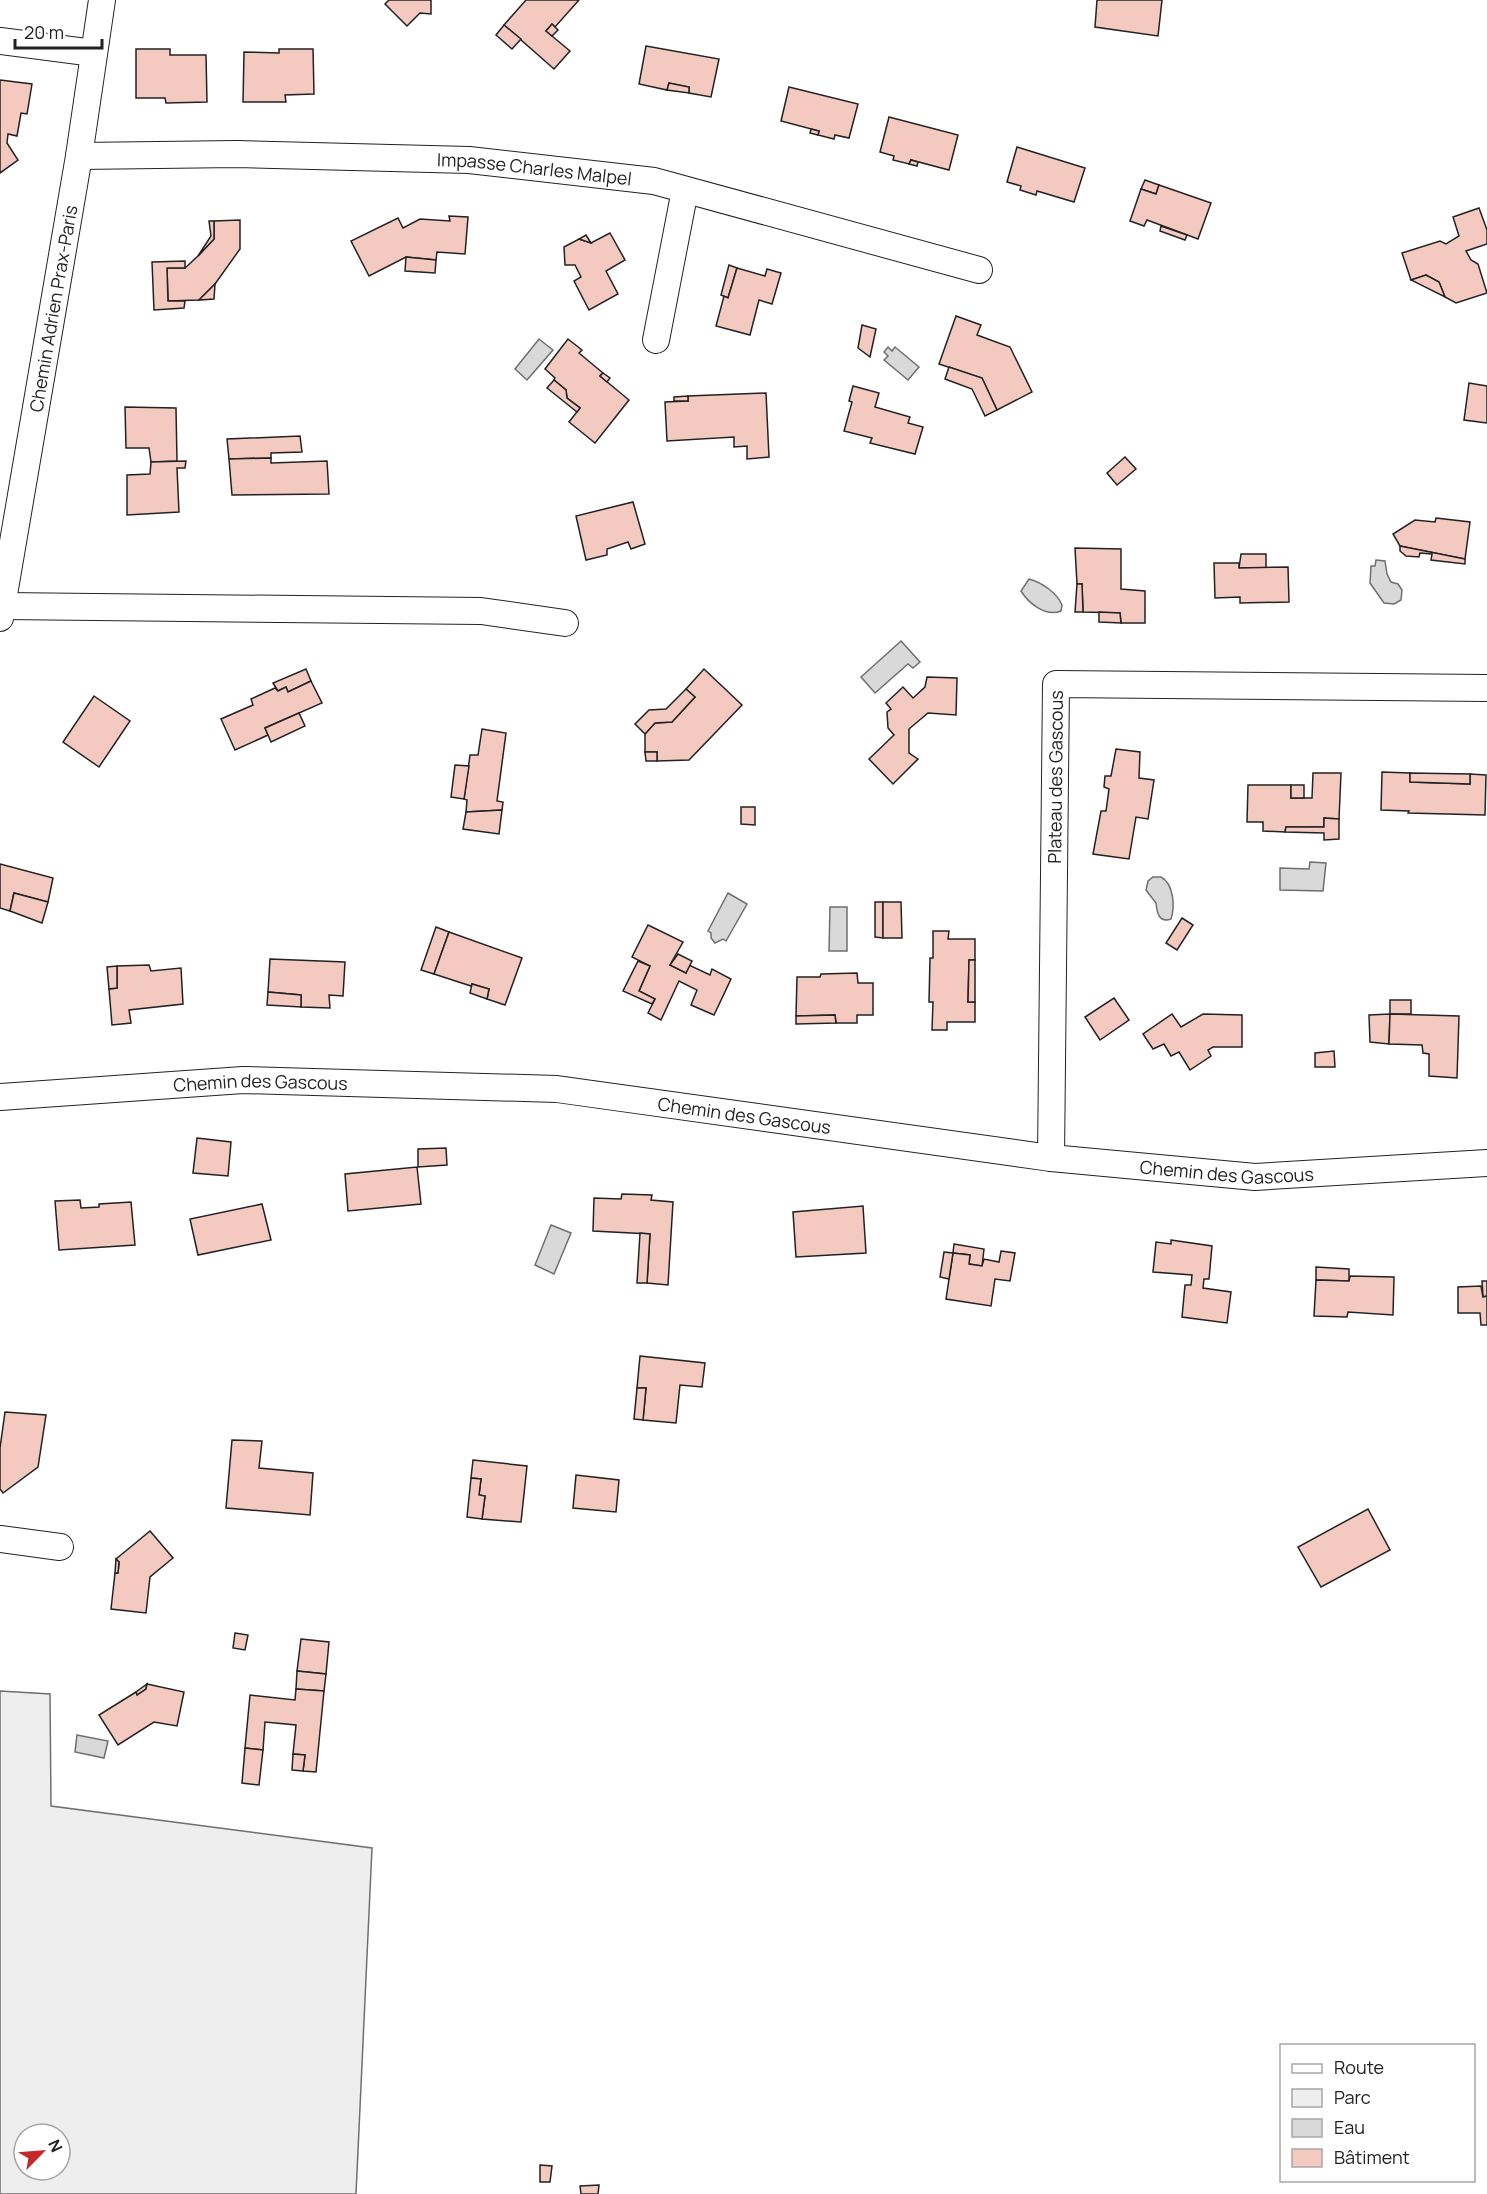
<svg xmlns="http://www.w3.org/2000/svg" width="1487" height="2194" font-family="Manrope,sans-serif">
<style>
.green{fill:#eee;stroke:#6f6f6f;stroke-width:1.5;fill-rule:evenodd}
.water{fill:#d9d9d9;stroke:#6f6f6f;stroke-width:1.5}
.building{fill:#f3c9c0;stroke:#222;stroke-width:1.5}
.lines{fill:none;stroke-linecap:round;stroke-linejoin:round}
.street-casing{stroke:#222;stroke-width:28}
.street{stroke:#fff;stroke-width:26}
.labels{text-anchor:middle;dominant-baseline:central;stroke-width:4.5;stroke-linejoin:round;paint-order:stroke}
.street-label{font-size:18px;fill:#222;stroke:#fff}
</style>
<rect width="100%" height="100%" fill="#fff"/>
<path class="green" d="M 0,1691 L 50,1694 L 51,1806 L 372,1848 L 356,2194 L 0,2194 ZM 24,2134 L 60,2134 L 60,2170 L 24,2170 Z"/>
<g class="water">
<path d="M 539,339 L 553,350 L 527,380 L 515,369 Z"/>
<path d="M 888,347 L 892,351 L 895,347 L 919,367 L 908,380 L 884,360 L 888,356 L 884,352 Z"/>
<path d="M 1376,560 L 1385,561 L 1387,574 L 1391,582 L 1398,584 L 1402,590 L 1401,600 L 1394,604 L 1384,603 L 1370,583 L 1371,566 L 1375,566 Z"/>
<path d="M 1029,579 C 1043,583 1057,593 1062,605 L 1061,611 C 1046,617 1029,604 1021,591 Z"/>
<path d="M 901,641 L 920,662 L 913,668 L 908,664 L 875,693 L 861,677 Z"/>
<path d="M 1310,862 L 1326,863 L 1323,891 L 1280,890 L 1280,868 L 1309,869 Z"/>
<path d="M 1153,877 L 1161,877 C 1174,884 1175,907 1171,919 C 1159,923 1157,913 1156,903 L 1146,890 L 1148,881 Z"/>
<path d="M 728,893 L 747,904 L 726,941 L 723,939 L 715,943 L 711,938 L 711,933 L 708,931 Z"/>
<path d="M 830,907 L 847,907 L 847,951 L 829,951 Z"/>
<path d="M 551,1225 L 571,1233 L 554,1274 L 535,1265 Z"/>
<path d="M 77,1735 L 108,1741 L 104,1758 L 75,1752 Z"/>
</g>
<g class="building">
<path d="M 389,0 L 431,0 L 431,14 L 420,13 L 407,26 L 385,4 Z"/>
<path d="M 526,0 L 579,0 L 555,27 L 552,24 L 546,31 L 570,51 L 554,69 L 504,25 Z"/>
<path d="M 1097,0 L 1162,0 L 1158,36 L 1095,27 Z"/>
<path d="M 552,24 L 558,30 L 552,36 L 546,31 Z"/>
<path d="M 504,25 L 521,39 L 512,49 L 496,35 Z"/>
<path d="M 646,46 L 719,59 L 711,97 L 689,93 L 689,87 L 669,83 L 667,90 L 639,84 Z"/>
<path d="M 136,49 L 170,49 L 170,55 L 206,55 L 207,102 L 166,103 L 165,98 L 136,98 Z"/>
<path d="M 279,49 L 313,49 L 314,94 L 285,95 L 286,102 L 243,102 L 244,52 L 279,53 Z"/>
<path d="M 0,80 L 32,84 L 27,114 L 21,113 L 17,136 L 8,134 L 7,143 L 18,160 L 0,173 Z"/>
<path d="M 669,83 L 689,87 L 689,93 L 667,90 Z"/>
<path d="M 789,87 L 858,104 L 849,138 L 835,135 L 834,139 L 818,135 L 819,131 L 781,121 Z"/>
<path d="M 889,117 L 958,135 L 949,170 L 911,160 L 909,164 L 893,160 L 894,156 L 880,152 Z"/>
<path d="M 811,129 L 819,131 L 818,135 L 810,133 Z"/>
<path d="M 1017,147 L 1085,168 L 1074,202 L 1037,191 L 1036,195 L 1020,190 L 1021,186 L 1007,182 Z"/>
<path d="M 911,160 L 918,162 L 917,166 L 909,164 Z"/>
<path d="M 1145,180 L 1159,185 L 1156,194 L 1141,189 Z"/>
<path d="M 1159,185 L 1211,203 L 1198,239 L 1147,220 L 1144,226 L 1130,221 L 1141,189 L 1156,194 Z"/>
<path d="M 1479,208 L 1487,230 L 1487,244 L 1466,251 L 1471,260 L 1478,264 L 1487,293 L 1456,303 L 1445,297 L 1439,282 L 1426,275 L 1411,280 L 1402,253 L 1440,241 L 1446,244 L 1459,236 L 1453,217 Z"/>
<path d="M 449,216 L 468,217 L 465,254 L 437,252 L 436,260 L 406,257 L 369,276 L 351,241 L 398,218 L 403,228 L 420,219 L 450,221 Z"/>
<path d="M 240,220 L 240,249 L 215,284 L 199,300 L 168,301 L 167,268 L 185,268 L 198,256 L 214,239 L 214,221 Z"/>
<path d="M 209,221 L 214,221 L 214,239 L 198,256 L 211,236 Z"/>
<path d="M 1161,226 L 1187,235 L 1185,240 L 1160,231 Z"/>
<path d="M 610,233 L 625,260 L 606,271 L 618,294 L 589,310 L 574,281 L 581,277 L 575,265 L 565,265 L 564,247 L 579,239 L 591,243 Z"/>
<path d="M 586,235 L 591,243 L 579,239 Z"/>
<path d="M 406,257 L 436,260 L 435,273 L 405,271 Z"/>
<path d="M 185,261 L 185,268 L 167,268 L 168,301 L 185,301 L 184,308 L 154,310 L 152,262 Z"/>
<path d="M 729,265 L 737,268 L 728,298 L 721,295 Z"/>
<path d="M 737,268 L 765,276 L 767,269 L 781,273 L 772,304 L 759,300 L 750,335 L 716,326 L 724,296 L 728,298 Z"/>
<path d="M 1426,275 L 1439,282 L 1445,297 L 1411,280 Z"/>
<path d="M 215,284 L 214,299 L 199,300 Z"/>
<path d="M 956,316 L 981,325 L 977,335 L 1010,347 L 1032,392 L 997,410 L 982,378 L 939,364 Z"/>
<path d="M 862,325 L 876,329 L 870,357 L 858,348 Z"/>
<path d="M 568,339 L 582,350 L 579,353 L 603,373 L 600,376 L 629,400 L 595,443 L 569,422 L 580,408 L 567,398 L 566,390 L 554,380 L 555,378 L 545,369 Z"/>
<path d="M 949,367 L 982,378 L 997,410 L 985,416 L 972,389 L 945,379 Z"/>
<path d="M 603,373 L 610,378 L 607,382 L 600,376 Z"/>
<path d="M 554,380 L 566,390 L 567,398 L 580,408 L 577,412 L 547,388 Z"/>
<path d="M 1469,383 L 1487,386 L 1487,423 L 1464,420 Z"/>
<path d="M 853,386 L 879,393 L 875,407 L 910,417 L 908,423 L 923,427 L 915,454 L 870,443 L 872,438 L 844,431 L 852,402 L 849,401 Z"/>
<path d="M 766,393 L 769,457 L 747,459 L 747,446 L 734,447 L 734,437 L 667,441 L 665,402 L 688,401 L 688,396 Z"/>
<path d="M 688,396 L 688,401 L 674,401 L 674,397 Z"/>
<path d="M 125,407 L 176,408 L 177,461 L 151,462 L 149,448 L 126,448 Z"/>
<path d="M 300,436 L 302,452 L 271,453 L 271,458 L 229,459 L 227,439 Z"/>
<path d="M 1125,457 L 1136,469 L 1117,485 L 1107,473 Z"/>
<path d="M 271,458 L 271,463 L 327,461 L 329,494 L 232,495 L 229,459 Z"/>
<path d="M 186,461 L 185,468 L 177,468 L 179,512 L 127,515 L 127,475 L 150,474 L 151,462 Z"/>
<path d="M 633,502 L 645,544 L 631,549 L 628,542 L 607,549 L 607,555 L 586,560 L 576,516 Z"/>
<path d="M 1436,518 L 1470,522 L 1465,559 L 1400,546 L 1393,534 L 1415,520 L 1435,522 Z"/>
<path d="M 1400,546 L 1465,559 L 1465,564 L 1431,560 L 1432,554 L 1420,553 L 1419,557 L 1406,556 L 1400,551 Z"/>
<path d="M 1075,548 L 1121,549 L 1121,589 L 1145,591 L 1145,623 L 1121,623 L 1120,613 L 1083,612 L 1082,584 L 1077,584 Z"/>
<path d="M 1241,554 L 1266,554 L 1266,568 L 1239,568 Z"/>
<path d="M 1214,563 L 1239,563 L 1239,568 L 1288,567 L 1289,602 L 1240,603 L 1240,597 L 1215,598 Z"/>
<path d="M 1077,584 L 1082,584 L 1083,612 L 1075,612 Z"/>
<path d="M 1099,612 L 1120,613 L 1121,623 L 1099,622 Z"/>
<path d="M 306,669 L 311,681 L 288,692 L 286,687 L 278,691 L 273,683 Z"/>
<path d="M 704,669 L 742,705 L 689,760 L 657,761 L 657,752 L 645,752 L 645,734 L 655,723 L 672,722 L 695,697 L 686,689 Z"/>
<path d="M 927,677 L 957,678 L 956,715 L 928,713 L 909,729 L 909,753 L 918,759 L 893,784 L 869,759 L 894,735 L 888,728 L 887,712 L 891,709 L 886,703 L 903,687 L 913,698 L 925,687 Z"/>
<path d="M 311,681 L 322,703 L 265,728 L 268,735 L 235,750 L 221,719 L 253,705 L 251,699 L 275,688 L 278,691 L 286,687 L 288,692 Z"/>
<path d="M 686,689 L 695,697 L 672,722 L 655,723 L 645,734 L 635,724 L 649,710 L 666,709 Z"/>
<path d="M 94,696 L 130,721 L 99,767 L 63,742 Z"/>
<path d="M 299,713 L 305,726 L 271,742 L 265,728 Z"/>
<path d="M 482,729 L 506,733 L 497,801 L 503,802 L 502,810 L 466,812 L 467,800 L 464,799 L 470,755 L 478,755 Z"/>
<path d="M 1116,749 L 1140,752 L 1139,778 L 1154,780 L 1148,819 L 1136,817 L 1129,859 L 1093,854 L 1101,811 L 1106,811 L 1109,789 L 1104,787 L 1105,776 L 1111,776 Z"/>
<path d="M 645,752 L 657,752 L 657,761 L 646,761 Z"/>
<path d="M 455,765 L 469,766 L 464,799 L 451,797 Z"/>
<path d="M 1382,772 L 1410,773 L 1410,782 L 1470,784 L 1470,774 L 1486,775 L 1485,815 L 1408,813 L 1409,811 L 1381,810 Z"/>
<path d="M 1313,773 L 1341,773 L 1339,819 L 1324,818 L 1324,827 L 1286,827 L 1285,832 L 1263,831 L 1263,822 L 1247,822 L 1248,785 L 1291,785 L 1291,798 L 1312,798 Z"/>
<path d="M 1410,773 L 1470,774 L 1470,784 L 1410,782 Z"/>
<rect x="1291" y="785" width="13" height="13"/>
<path d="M 741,807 L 755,807 L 755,825 L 741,824 Z"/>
<path d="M 502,810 L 499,834 L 463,829 L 466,812 Z"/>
<path d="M 1324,818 L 1339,819 L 1339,839 L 1324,840 L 1324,833 L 1285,832 L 1286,827 L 1324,827 Z"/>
<path d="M 0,864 L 53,878 L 48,902 L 14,893 L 10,911 L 0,908 Z"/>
<path d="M 14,893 L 48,902 L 42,923 L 10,911 Z"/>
<path d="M 875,902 L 883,902 L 883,938 L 875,937 Z"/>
<path d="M 883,902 L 901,902 L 902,938 L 883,938 Z"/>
<path d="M 1182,918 L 1193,925 L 1177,950 L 1166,943 Z"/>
<path d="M 648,925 L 683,942 L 670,965 L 686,973 L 689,965 L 710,975 L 712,969 L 731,979 L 714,1015 L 691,1005 L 697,990 L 679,981 L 661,1020 L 648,1013 L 655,999 L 639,991 L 650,966 L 632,957 Z"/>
<path d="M 436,927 L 449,932 L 434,974 L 421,970 Z"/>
<path d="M 933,931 L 949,931 L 948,939 L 975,939 L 975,960 L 969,960 L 968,1002 L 975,1002 L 975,1022 L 947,1022 L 947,1030 L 932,1030 L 933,1002 L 929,1002 L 930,958 L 933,958 Z"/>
<path d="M 449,932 L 522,958 L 505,1005 L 487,999 L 489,989 L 472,984 L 471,986 L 434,974 Z"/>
<path d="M 678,954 L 692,961 L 686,973 L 670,965 Z"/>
<path d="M 270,959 L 345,962 L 343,996 L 329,995 L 330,1008 L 301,1007 L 301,995 L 268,992 Z"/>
<path d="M 969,960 L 975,960 L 975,1002 L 968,1002 Z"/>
<path d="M 638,961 L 650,966 L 639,991 L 655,999 L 652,1004 L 623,991 Z"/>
<path d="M 149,965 L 151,971 L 181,968 L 183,1004 L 129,1010 L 131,1023 L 112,1025 L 109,989 L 117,988 L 117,966 Z"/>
<path d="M 117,966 L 117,988 L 109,989 L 107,967 Z"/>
<path d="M 857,973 L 858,983 L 873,983 L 873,1015 L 857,1015 L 857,1023 L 836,1023 L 835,1015 L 796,1016 L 797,977 L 820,977 L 821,974 Z"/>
<path d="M 472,984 L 489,989 L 487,999 L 470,993 Z"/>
<path d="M 268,992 L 301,995 L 301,1007 L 267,1005 Z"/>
<path d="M 1114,998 L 1129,1020 L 1100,1040 L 1085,1017 Z"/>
<rect x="1390" y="1000" width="21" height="14"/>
<path d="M 1172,1014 L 1181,1027 L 1203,1014 L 1242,1015 L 1242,1047 L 1213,1047 L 1208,1050 L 1211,1056 L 1190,1070 L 1179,1052 L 1171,1056 L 1164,1044 L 1153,1049 L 1143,1034 Z"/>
<path d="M 1390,1014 L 1389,1044 L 1370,1042 L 1369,1015 Z"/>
<path d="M 1390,1014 L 1459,1016 L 1457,1078 L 1429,1076 L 1429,1054 L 1423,1053 L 1422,1045 L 1389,1044 Z"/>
<path d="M 835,1015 L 836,1023 L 796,1024 L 796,1016 Z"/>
<path d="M 1334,1051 L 1335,1067 L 1315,1067 L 1315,1053 Z"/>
<path d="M 197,1138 L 231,1142 L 228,1176 L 193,1173 Z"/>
<path d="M 446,1148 L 447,1165 L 418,1167 L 418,1149 Z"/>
<path d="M 417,1167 L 421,1204 L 348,1211 L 345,1174 Z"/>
<path d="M 622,1194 L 652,1195 L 651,1200 L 673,1202 L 668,1285 L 647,1283 L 650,1234 L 593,1231 L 594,1198 L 621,1199 Z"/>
<path d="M 80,1200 L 81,1208 L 99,1207 L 99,1204 L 131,1202 L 135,1245 L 59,1250 L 55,1201 Z"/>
<path d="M 262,1204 L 271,1240 L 198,1255 L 190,1219 Z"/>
<path d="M 863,1206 L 866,1253 L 796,1257 L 793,1212 Z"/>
<path d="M 640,1233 L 650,1234 L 647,1283 L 637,1283 Z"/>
<path d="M 1171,1240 L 1212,1246 L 1209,1279 L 1204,1279 L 1203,1288 L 1231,1292 L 1227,1323 L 1182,1317 L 1185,1285 L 1191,1285 L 1192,1275 L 1153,1272 L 1156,1242 L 1171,1244 Z"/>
<path d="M 954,1244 L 984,1249 L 982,1266 L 969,1264 L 970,1255 L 953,1253 Z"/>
<path d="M 1001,1251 L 1015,1253 L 1010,1281 L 995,1279 L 991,1306 L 946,1299 L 953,1253 L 970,1255 L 969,1264 L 982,1266 L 984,1259 L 999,1262 Z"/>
<path d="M 944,1252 L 953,1253 L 949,1279 L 940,1277 Z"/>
<path d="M 1316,1267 L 1349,1269 L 1349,1281 L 1316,1280 Z"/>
<path d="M 1350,1276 L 1394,1277 L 1393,1315 L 1348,1312 L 1347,1317 L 1314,1316 L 1316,1280 L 1349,1281 Z"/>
<path d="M 1482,1281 L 1487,1281 L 1487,1296 L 1483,1297 Z"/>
<path d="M 1481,1286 L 1483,1297 L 1487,1296 L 1487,1325 L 1481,1325 L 1480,1313 L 1458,1313 L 1458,1287 Z"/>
<path d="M 640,1356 L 705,1363 L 702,1387 L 680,1385 L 676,1423 L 643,1420 L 646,1388 L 637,1388 Z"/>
<path d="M 637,1388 L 646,1388 L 643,1420 L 634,1419 Z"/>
<path d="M 5,1412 L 46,1415 L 38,1467 L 3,1493 L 0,1489 L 0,1448 Z"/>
<path d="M 232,1440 L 262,1441 L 259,1468 L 313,1473 L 310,1515 L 226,1508 Z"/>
<path d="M 473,1460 L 527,1466 L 521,1522 L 482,1519 L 485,1496 L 479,1495 L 481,1479 L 471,1478 Z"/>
<path d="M 576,1475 L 619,1480 L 616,1512 L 573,1508 Z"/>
<path d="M 471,1478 L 481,1479 L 479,1495 L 485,1496 L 482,1519 L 467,1517 Z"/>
<path d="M 1368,1509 L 1390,1550 L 1321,1587 L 1298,1547 Z"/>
<path d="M 150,1531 L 173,1558 L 150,1577 L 146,1613 L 111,1609 L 115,1573 L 118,1573 L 119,1562 L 116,1559 Z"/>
<path d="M 116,1559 L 119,1562 L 118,1573 L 115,1573 Z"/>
<path d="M 235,1633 L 248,1635 L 245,1650 L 233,1648 Z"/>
<path d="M 301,1639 L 329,1642 L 326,1674 L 297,1671 Z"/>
<path d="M 297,1671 L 326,1674 L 324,1691 L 296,1689 Z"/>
<path d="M 147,1684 L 146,1689 L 137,1695 L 136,1692 Z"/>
<path d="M 147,1684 L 184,1692 L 177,1726 L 154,1722 L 118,1745 L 99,1715 L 136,1692 L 137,1695 L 146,1689 Z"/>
<path d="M 296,1689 L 324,1691 L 316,1772 L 303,1771 L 305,1755 L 293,1754 L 296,1725 L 265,1722 L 263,1750 L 245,1748 L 250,1695 L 295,1700 Z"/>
<path d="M 245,1748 L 263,1750 L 259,1785 L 242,1783 Z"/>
<path d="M 293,1754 L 305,1755 L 303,1771 L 292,1770 Z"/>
<path d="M 540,2165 L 552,2166 L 550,2182 L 540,2182 Z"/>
<path d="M 599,2185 L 598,2194 L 581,2194 L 580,2186 Z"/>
</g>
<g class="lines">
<defs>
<g id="street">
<path d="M 0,41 L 94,53"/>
<path id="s1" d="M 79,156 L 237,154 L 469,160 L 654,181 L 979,270"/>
<path d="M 656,340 L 685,190"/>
<path d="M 3,606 L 481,611 L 565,623"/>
<path id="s2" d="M 0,618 L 79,156 L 102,0"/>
<path id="s3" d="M 0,1097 L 243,1080 L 557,1089 L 1051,1158 L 1255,1177 L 1487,1163"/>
<path id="s4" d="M 1051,1158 L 1056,684 L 1487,688"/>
<path d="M 0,1539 L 60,1547"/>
</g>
</defs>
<use href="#street" class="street-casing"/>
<use href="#street" class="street"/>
</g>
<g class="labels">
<g class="street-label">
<text stroke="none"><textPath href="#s1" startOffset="456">Impasse Charles Malpel</textPath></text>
<text stroke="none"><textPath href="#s2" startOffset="314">Chemin Adrien Prax-Paris</textPath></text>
<text stroke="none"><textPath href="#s4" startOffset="381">Plateau des Gascous</textPath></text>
<text stroke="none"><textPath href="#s3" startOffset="261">Chemin des Gascous</textPath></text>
<text stroke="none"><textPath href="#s3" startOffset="747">Chemin des Gascous</textPath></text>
<text stroke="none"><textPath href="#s3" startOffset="1233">Chemin des Gascous</textPath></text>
</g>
</g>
<rect x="1280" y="2044" width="195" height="138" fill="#ffffff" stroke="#a7a7a7" stroke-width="1.5"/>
<rect x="1292" y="2064" width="30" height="9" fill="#ffffff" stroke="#a7a7a7" stroke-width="1.5"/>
<text x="1334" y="2074" font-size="18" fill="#222222">Route</text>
<rect x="1292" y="2089" width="30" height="18" fill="#eeeeee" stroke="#a7a7a7" stroke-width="1.5"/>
<text x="1334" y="2104" font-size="18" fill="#222222">Parc</text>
<rect x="1292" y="2119" width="30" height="18" fill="#d9d9d9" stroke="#a7a7a7" stroke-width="1.5"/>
<text x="1334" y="2134" font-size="18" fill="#222222">Eau</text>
<rect x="1292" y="2149" width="30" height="18" fill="#f3c9c0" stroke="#a7a7a7" stroke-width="1.5"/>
<text x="1334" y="2164" font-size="18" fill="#222222">Bâtiment</text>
<g transform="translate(42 2152) rotate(65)"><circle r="28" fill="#ffffff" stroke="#a7a7a7" stroke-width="1.5"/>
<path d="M0-4.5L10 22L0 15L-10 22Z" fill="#c62828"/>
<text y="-9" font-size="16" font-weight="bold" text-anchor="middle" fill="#222222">N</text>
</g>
<path d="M15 39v9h87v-9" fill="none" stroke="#222222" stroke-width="3"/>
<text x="24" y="39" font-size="18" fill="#222222" stroke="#ffffff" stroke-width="4.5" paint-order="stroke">20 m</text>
</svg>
